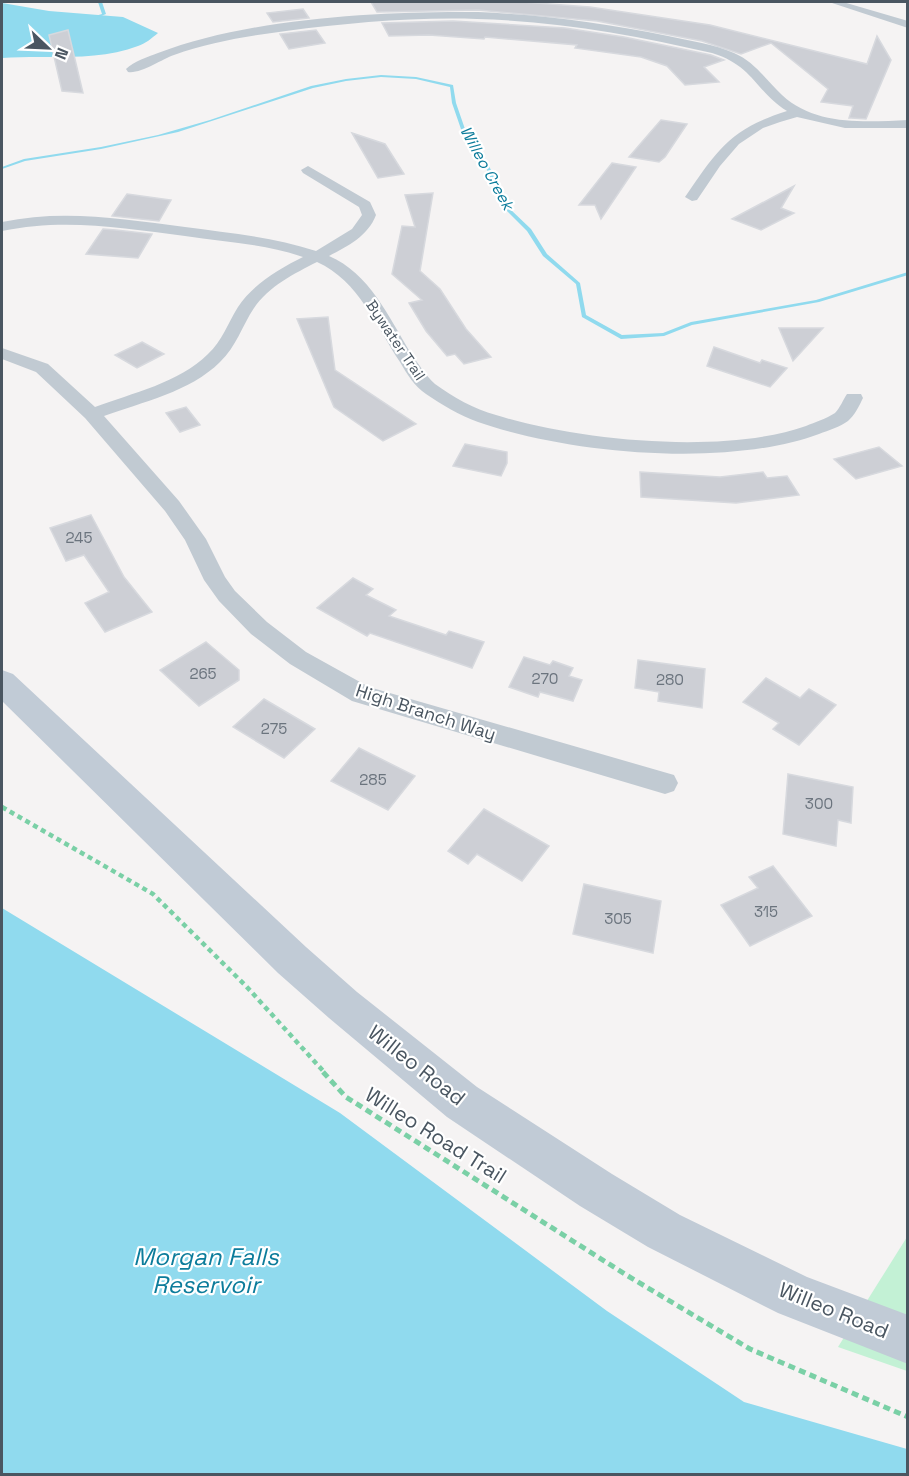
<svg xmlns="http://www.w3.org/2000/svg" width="909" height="1476" font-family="'Space Grotesk',sans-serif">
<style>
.green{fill:#c3f1d5}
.water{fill:#90daee}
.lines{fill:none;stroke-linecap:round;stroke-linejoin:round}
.stream{fill:#90daee;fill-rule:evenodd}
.building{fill:#cdcfd5;stroke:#d7d9de;stroke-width:1.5}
.path-far1{stroke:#7ad0a6;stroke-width:4.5;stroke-dasharray:5 4;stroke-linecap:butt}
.path{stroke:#7ad0a6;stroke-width:5;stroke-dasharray:7 4.5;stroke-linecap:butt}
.street{fill:#c1cad2;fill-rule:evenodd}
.secondary{fill:#c1cbd6;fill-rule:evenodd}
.labels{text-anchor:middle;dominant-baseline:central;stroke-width:4.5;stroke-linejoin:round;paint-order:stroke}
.far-street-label{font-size:15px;fill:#4a5661;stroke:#fff}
.number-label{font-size:15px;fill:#6b747e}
.far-water-label{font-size:16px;font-style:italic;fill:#0c7c9b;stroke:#fff}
.street-label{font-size:18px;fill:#4a5661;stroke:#fff}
.near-street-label{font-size:21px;fill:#4a5661;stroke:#fff}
.near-water-label{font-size:24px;font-style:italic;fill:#0c7c9b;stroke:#fff}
</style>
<rect width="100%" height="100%" fill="#f5f3f3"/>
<path class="green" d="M 907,1237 L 907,1371 L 838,1347 Z"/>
<g class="water">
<path d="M 2,3 L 49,11 L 123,17 L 158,33 C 152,38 145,44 138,46 C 97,62 45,55 2,58 Z"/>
<path d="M 2,908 L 340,1113 L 607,1311 L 744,1402 L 907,1449 L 907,1474 L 2,1474 Z"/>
</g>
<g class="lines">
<g class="stream">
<path d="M 98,2 L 102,2 L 106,14 L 96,18 L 95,16 L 102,14 Z"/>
<path d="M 381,75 L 416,77 L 453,85 L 456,103 L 466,132 L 489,166 L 510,209 L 531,229 L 547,254 L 580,283 L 586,315 L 622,335 L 663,333 L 691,322 L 816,300 L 908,272 L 908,275 L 819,302 L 692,325 L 664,336 L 621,339 L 582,317 L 576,284 L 543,256 L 527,231 L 506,210 L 485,166 L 462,132 L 452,103 L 450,87 L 416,79 L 381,77 L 346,81 L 313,88 L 178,132 L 101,149 L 25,161 L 2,169 L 2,167 L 24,159 L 101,147 L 158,135 L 210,120 L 311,86 L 346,79 Z"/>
</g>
</g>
<g class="building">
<path d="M 371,2 L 523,2 L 590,7 L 710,25 L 867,64 L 877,36 L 891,60 L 866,119 L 851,118 L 849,118 L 853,106 L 821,102 L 828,89 L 771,43 L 741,54 L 702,41 L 597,21 L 478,10 L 377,12 Z"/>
<path d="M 303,9 L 309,18 L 273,22 L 267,13 Z"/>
<path d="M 453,21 L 565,28 L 624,37 L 711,55 L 724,60 L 704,67 L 719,82 L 685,85 L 667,66 L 641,57 L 575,48 L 577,45 L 485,37 L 484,39 L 429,35 L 389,36 L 382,23 Z"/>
<path d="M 68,30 L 83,93 L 62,91 L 49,35 Z"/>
<path d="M 316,30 L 325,43 L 289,49 L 280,34 Z"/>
<path d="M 661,120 L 687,124 L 665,157 L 659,162 L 629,157 Z"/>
<path d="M 352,133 L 385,144 L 404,174 L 378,178 Z"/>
<path d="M 612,163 L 636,167 L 601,219 L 595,205 L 579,205 Z"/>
<path d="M 794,186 L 781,208 L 794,213 L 761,230 L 732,219 Z"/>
<path d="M 433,193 L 420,271 L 440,289 L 466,329 L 491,357 L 464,364 L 455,354 L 447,356 L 426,331 L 409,303 L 422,300 L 392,274 L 402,226 L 415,227 L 405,195 Z"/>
<path d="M 127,194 L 171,200 L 159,221 L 112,216 Z"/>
<path d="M 103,229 L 116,230 L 152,234 L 138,258 L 86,254 Z"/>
<path d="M 328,317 L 335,370 L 416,424 L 383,441 L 334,407 L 297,319 Z"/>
<path d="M 779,328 L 823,328 L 793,361 Z"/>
<path d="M 142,342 L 164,354 L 137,368 L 115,355 Z"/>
<path d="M 714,347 L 760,363 L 762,360 L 787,368 L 770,387 L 707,366 Z"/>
<path d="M 186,407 L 200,425 L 180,432 L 166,413 Z"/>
<path d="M 465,444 L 507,452 L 507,463 L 501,476 L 453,466 Z"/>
<path d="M 879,447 L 902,466 L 856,479 L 834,459 Z"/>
<path d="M 640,472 L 720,477 L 763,472 L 767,478 L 787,476 L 799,495 L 736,503 L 641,497 Z"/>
<path d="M 91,515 L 124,577 L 152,612 L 105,632 L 85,603 L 109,592 L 84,555 L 66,561 L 50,528 Z"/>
<path d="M 353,578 L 373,589 L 366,595 L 396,610 L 389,616 L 446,635 L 449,631 L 484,642 L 472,668 L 370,633 L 367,636 L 317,608 Z"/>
<path d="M 206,642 L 239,670 L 239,680 L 199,706 L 160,670 Z"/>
<path d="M 524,657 L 550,665 L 553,661 L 573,668 L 569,676 L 582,680 L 573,701 L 540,692 L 538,697 L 509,687 Z"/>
<path d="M 638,660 L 705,669 L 702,708 L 658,701 L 659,692 L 635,688 Z"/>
<path d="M 766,678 L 800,698 L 809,689 L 836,705 L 799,745 L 773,729 L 779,723 L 743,702 Z"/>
<path d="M 264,699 L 315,729 L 284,758 L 233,727 Z"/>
<path d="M 359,748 L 415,776 L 388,810 L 331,781 Z"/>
<path d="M 788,774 L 853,787 L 851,823 L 838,820 L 836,846 L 783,834 Z"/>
<path d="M 484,809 L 549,846 L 522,881 L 477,854 L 468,864 L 448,851 Z"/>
<path d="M 773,866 L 812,916 L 750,946 L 721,905 L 758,888 L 749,877 Z"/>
<path d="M 584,884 L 661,901 L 653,953 L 573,934 Z"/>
</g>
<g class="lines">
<path class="path-far1" d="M 2,807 L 153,894 L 246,986 L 325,1073"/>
<path class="path" d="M 323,1072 L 346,1097 L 628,1276 L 750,1349 L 908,1417"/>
<g class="street">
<path d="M 829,2 L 843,2 L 908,21 L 908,28 Z"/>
<path d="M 478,12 C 542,15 605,23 668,36 C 690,41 714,44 734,53 C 755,62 766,80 782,95 C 815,126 865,122 908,120 L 908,128 L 845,128 L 797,117 L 780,122 L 763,128 L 739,144 L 720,166 L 697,200 L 692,201 L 685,197 C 718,149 730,129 787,111 C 755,91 754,66 712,53 C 635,35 556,21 477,19 C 413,17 349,23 286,31 C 248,36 210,42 174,55 C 162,59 141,74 128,72 L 126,69 C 134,61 148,57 158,53 C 250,18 380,11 478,12 Z"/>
<path d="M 308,166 L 370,202 L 376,215 C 368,236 348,246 329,256 C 369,273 389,317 410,352 C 418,363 425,375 435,384 C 453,397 474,409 496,415 C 578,441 724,455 806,426 C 815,422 826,419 835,413 C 840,408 843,400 847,394 L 861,394 L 863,398 C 859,406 855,415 848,421 C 840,427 829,430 819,434 C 727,468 570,454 478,422 C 459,415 442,405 426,394 C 414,386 407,374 400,362 C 376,326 359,281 317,262 C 295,273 268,287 254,308 C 242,326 236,347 220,362 C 190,392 142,402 104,416 L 179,501 L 206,539 L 225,577 L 235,591 L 267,622 L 306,652 L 369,687 L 674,775 L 678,783 L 674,791 L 665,794 L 352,701 L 290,664 L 251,634 L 219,601 L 204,580 L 185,540 L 165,511 L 85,418 L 36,372 L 2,359 L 2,348 L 48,364 L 95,407 C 132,393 179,383 208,354 C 222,341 228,323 238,307 C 253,284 279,269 303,257 C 265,244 225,242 185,236 C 123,228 64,218 2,231 L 2,222 C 63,209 123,219 185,227 C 229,233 273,237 316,251 L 352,229 L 362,215 L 359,207 L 303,173 L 301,170 Z"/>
</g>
<path class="secondary" d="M 2,670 L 13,674 L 306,947 L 357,992 L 477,1087 L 612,1174 L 680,1215 L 807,1277 L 908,1315 L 908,1364 L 778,1313 L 648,1247 L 580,1206 L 447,1117 L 329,1018 L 278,973 L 2,701 Z"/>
</g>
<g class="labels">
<g class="far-street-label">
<text transform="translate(396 340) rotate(56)">Bywater Trail</text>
</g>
<g class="number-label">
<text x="79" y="537">245</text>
<text x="203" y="673">265</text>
<text x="545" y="678">270</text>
<text x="670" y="679">280</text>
<text x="274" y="728">275</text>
<text x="373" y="779">285</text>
<text x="819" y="803">300</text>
<text x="766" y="911">315</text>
<text x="618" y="918">305</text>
</g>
<g class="far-water-label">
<text transform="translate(487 168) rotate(61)">Willeo Creek</text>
</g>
<g class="street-label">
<text transform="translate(426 712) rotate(18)">High Branch Way</text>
</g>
<g class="near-street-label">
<text transform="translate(417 1065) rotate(38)">Willeo Road</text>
<text transform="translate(436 1135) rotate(32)">Willeo Road Trail</text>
<text transform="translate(834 1310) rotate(22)">Willeo Road</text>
</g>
<g class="near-water-label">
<text x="206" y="1256">Morgan Falls<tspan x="206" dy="28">Reservoir</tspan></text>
</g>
</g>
<rect width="909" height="1476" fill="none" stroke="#4a5661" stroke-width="6"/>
<g transform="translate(48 48) rotate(113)" stroke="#ffffff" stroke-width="4.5" paint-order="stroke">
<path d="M0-4.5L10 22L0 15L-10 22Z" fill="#4a5661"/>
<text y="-9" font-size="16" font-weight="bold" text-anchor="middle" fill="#4a5661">N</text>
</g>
</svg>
